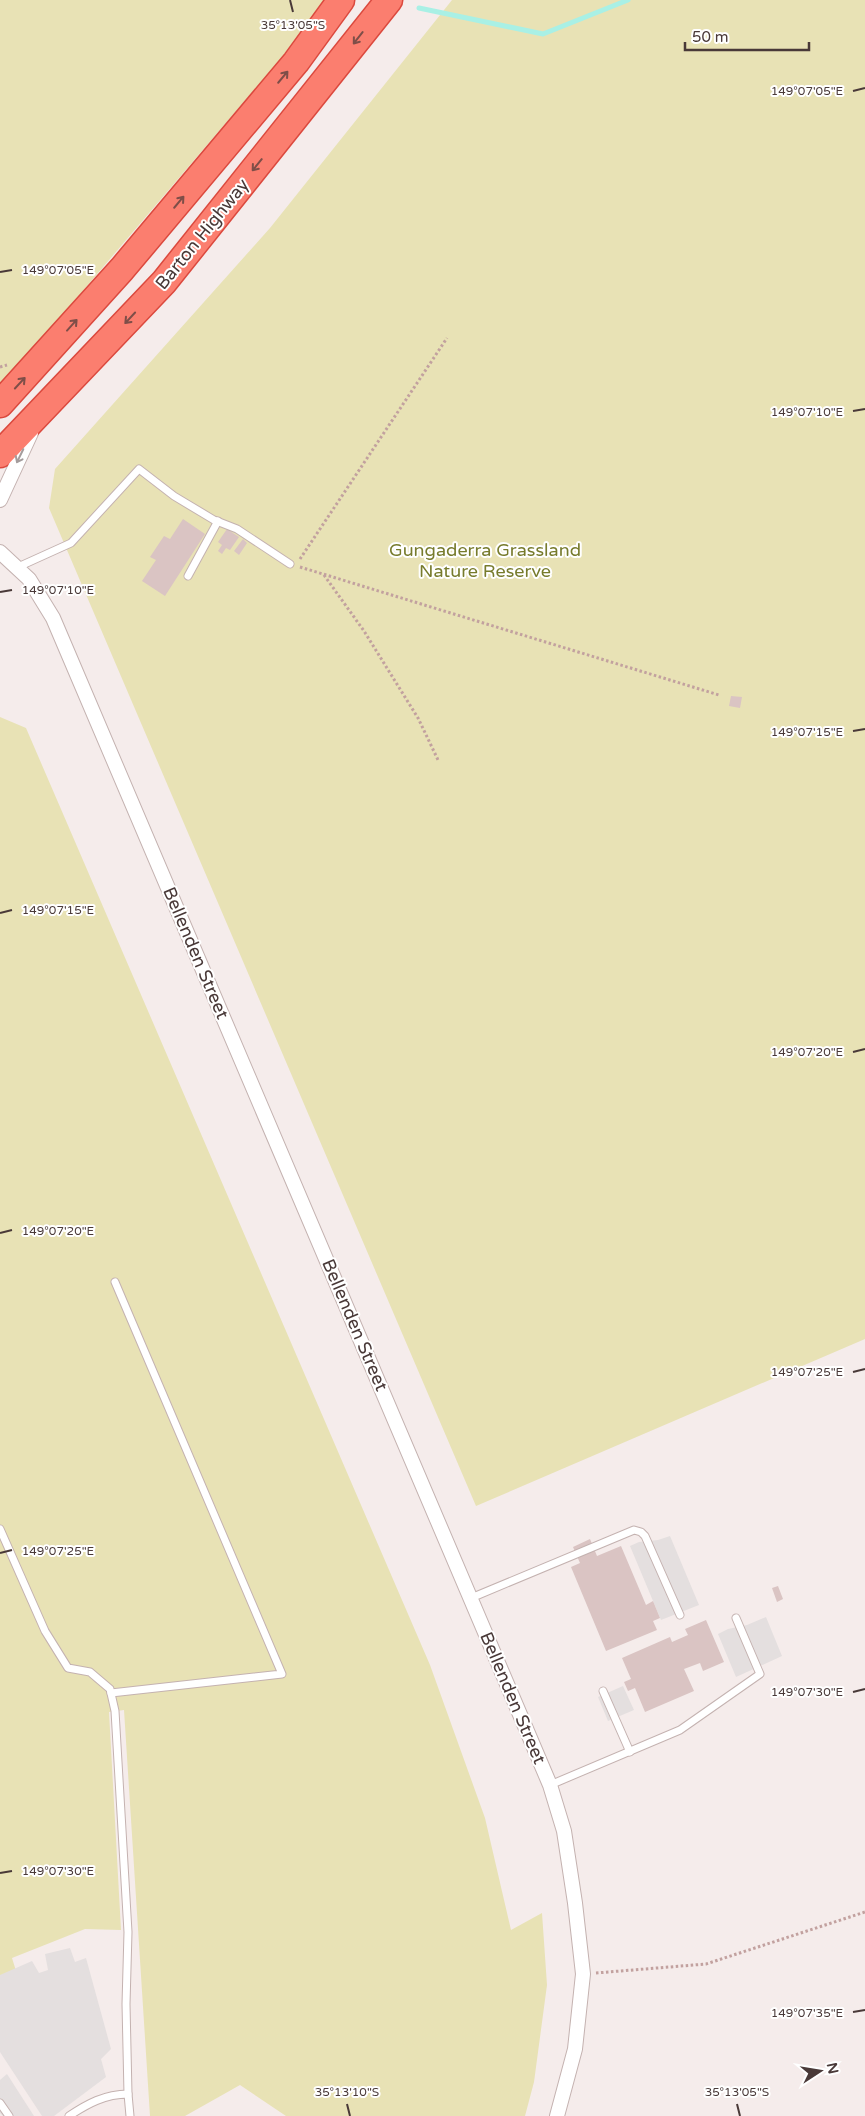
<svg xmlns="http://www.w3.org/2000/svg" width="865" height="2116" font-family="'Varela Round',sans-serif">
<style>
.green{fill:#e8e2b5}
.parking{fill:#e4dfdf}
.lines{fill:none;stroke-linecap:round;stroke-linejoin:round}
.stream{stroke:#a9f0e5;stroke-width:5}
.building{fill:#dac4c3}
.lane-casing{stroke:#c4b2b0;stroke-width:9}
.street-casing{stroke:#c4b2b0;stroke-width:16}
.highway-casing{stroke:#db493e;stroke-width:29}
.path{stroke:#c2a19f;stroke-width:3;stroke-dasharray:2.5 2.5;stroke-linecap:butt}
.lane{stroke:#fff;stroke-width:7}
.street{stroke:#fff;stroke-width:14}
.highway{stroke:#fb7e6f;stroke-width:26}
.oneway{stroke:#7e4e48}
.oneway2{stroke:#a49c9c}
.ticks{fill:none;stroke:#493938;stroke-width:2}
.labels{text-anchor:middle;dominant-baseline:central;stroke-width:4;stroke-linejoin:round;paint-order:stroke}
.street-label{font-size:18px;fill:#493938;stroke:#fff}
.park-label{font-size:18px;fill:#777b2c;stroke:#fff}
.ticks-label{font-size:12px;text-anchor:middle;fill:#493938;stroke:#fff;stroke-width:4;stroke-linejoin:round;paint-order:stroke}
</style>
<rect width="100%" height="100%" fill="#f5eceb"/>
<g class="green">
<path d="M 0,0 L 328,0 L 261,87 L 259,84 L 0,388 Z"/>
<path d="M 452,0 L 865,0 L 865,1339 L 476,1506 L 49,508 L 55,469 L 270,228 Z"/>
<path d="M 0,717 L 26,728 L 430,1665 L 485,1818 L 511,1930 L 542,1913 L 547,1985 L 534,2082 L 525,2116 L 286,2116 L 240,2085 L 185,2116 L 150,2116 L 124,1710 L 109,1712 L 121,1930 L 85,1929 L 12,1958 L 17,1974 L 0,1982 Z"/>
</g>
<g class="parking">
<path d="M 670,1536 L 699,1605 L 661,1620 L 630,1546 L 639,1542 L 658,1540 Z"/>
<path d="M 766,1617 L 782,1656 L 736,1677 L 718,1634 L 728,1629 L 747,1625 Z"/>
<path d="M 623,1686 L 634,1710 L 608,1721 L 598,1697 Z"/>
<path d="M 70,1948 L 75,1962 L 86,1958 L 111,2049 L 101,2059 L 106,2077 L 54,2116 L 42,2116 L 0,2052 L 0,1975 L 32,1961 L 39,1973 L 48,1970 L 45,1954 Z"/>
<path d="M 7,2074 L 34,2116 L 3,2116 L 0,2113 L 0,2080 Z"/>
</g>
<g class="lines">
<path class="stream" d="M 419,8 L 543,34 L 628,0"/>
</g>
<g class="building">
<path d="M 183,519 L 205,534 L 165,596 L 142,581 L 156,560 L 150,557 L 164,536 L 170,539 Z"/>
<path d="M 227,529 L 239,537 L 230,550 L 226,548 L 222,554 L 218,551 L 222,545 L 218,542 Z"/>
<path d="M 243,539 L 247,543 L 239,555 L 234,551 Z"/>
<path d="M 731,696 L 742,697 L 740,708 L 729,706 Z"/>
<path d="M 590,1539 L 597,1556 L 621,1546 L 646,1605 L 653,1601 L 660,1618 L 653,1621 L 657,1630 L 606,1651 L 571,1567 L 580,1563 L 573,1547 Z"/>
<path d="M 778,1586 L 783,1599 L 777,1602 L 772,1588 Z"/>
<path d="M 706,1620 L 724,1662 L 703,1671 L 700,1663 L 684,1669 L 694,1691 L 645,1712 L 635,1688 L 628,1691 L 624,1682 L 631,1679 L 622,1658 L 670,1637 L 672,1642 L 688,1635 L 685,1629 Z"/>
</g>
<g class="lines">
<defs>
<g id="lane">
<path d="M 18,567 L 71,543 L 139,469 L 174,496 L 214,520 L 237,529 L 290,564"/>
<path d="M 188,576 L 218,521"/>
<path d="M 0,1529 L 45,1631 L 68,1668 L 90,1672 L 110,1689 L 115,1711 L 128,1932 L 126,2004 L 128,2094"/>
<path d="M 471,1598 L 634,1530 L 641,1532 L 645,1536 L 680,1615"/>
<path d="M 603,1691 L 630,1752"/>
<path d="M 111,1693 L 282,1674 L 115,1282"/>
<path d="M 550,1785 L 680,1730 L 760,1674 L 736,1618"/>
<path d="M 0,2103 L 9,2116"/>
<path d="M 69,2116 C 87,2104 105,2094 128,2094 L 130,2116"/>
</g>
<g id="street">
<path d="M 0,500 L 31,433"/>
<path d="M 0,552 L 29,579 L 53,618 L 550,1785 L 564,1831 L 575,1903 L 583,1974 L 575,2049 L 557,2116"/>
</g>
<g id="highway">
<path d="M 0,404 L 122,269 L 296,62 L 341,0"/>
<path d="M 0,454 L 164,282 L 389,0"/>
</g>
</defs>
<use href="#lane" class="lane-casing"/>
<use href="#street" class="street-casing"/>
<use href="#highway" class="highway-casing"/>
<g class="path">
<path d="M 0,367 L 7,365"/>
<path d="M 300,559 L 447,338"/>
<path d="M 300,567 L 719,695"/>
<path d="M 324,575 L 364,631 L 418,718 L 439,762"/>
<path d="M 596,1973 L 706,1964 L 865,1912"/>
</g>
<use href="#lane" class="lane"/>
<use href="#street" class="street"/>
<use href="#highway" class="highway"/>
</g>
<defs><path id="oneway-shaft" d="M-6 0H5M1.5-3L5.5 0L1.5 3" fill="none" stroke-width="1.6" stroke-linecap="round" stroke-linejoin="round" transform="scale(1.25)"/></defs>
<g class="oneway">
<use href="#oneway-shaft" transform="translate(358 38) rotate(128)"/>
<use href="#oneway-shaft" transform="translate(283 77) rotate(-50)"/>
<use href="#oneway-shaft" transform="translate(257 165) rotate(129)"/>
<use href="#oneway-shaft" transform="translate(179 202) rotate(-50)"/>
<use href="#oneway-shaft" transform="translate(130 318) rotate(133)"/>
<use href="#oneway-shaft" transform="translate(72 325) rotate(-48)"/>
<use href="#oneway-shaft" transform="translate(20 383) rotate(-47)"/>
</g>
<use class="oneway2" href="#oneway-shaft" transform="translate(20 456) rotate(116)"/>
<path class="ticks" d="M 290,0 L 293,12M 853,91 L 865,88M 0,272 L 12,270M 853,411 L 865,409M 0,592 L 12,590M 853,731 L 865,729M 0,913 L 12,910M 853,1052 L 865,1049M 0,1233 L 12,1230M 853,1372 L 865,1369M 0,1553 L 12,1550M 853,1692 L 865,1689M 0,1873 L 12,1871M 853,2012 L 865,2010M 347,2104 L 350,2116M 737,2104 L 740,2116"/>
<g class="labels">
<g class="street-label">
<text transform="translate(202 234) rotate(-51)">Barton Highway</text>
<text transform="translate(196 953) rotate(67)">Bellenden Street</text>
<text transform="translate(355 1325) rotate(67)">Bellenden Street</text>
<text transform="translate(513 1698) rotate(67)">Bellenden Street</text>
</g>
<g class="park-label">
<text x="485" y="550">Gungaderra Grassland<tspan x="485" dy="21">Nature Reserve</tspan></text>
</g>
</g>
<g class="ticks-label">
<text x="293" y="29">35°13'05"S</text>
<text x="807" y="95">149°07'05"E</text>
<text x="58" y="274">149°07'05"E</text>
<text x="807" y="416">149°07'10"E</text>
<text x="58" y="594">149°07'10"E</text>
<text x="807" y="736">149°07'15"E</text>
<text x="58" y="914">149°07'15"E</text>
<text x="807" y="1056">149°07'20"E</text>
<text x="58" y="1235">149°07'20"E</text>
<text x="807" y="1376">149°07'25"E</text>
<text x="58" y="1555">149°07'25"E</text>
<text x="807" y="1696">149°07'30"E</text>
<text x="58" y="1875">149°07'30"E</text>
<text x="807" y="2017">149°07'35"E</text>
<text x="347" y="2096">35°13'10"S</text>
<text x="737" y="2096">35°13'05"S</text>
</g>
<g transform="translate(820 2071) rotate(78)" stroke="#ffffff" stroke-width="4" paint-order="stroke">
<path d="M0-4L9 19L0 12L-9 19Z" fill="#493938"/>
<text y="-8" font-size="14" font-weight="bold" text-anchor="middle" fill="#493938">N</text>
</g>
<path d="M685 42v8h124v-8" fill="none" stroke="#493938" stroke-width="2.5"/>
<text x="692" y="42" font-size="15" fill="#493938" stroke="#ffffff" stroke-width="4" paint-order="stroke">50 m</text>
</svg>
